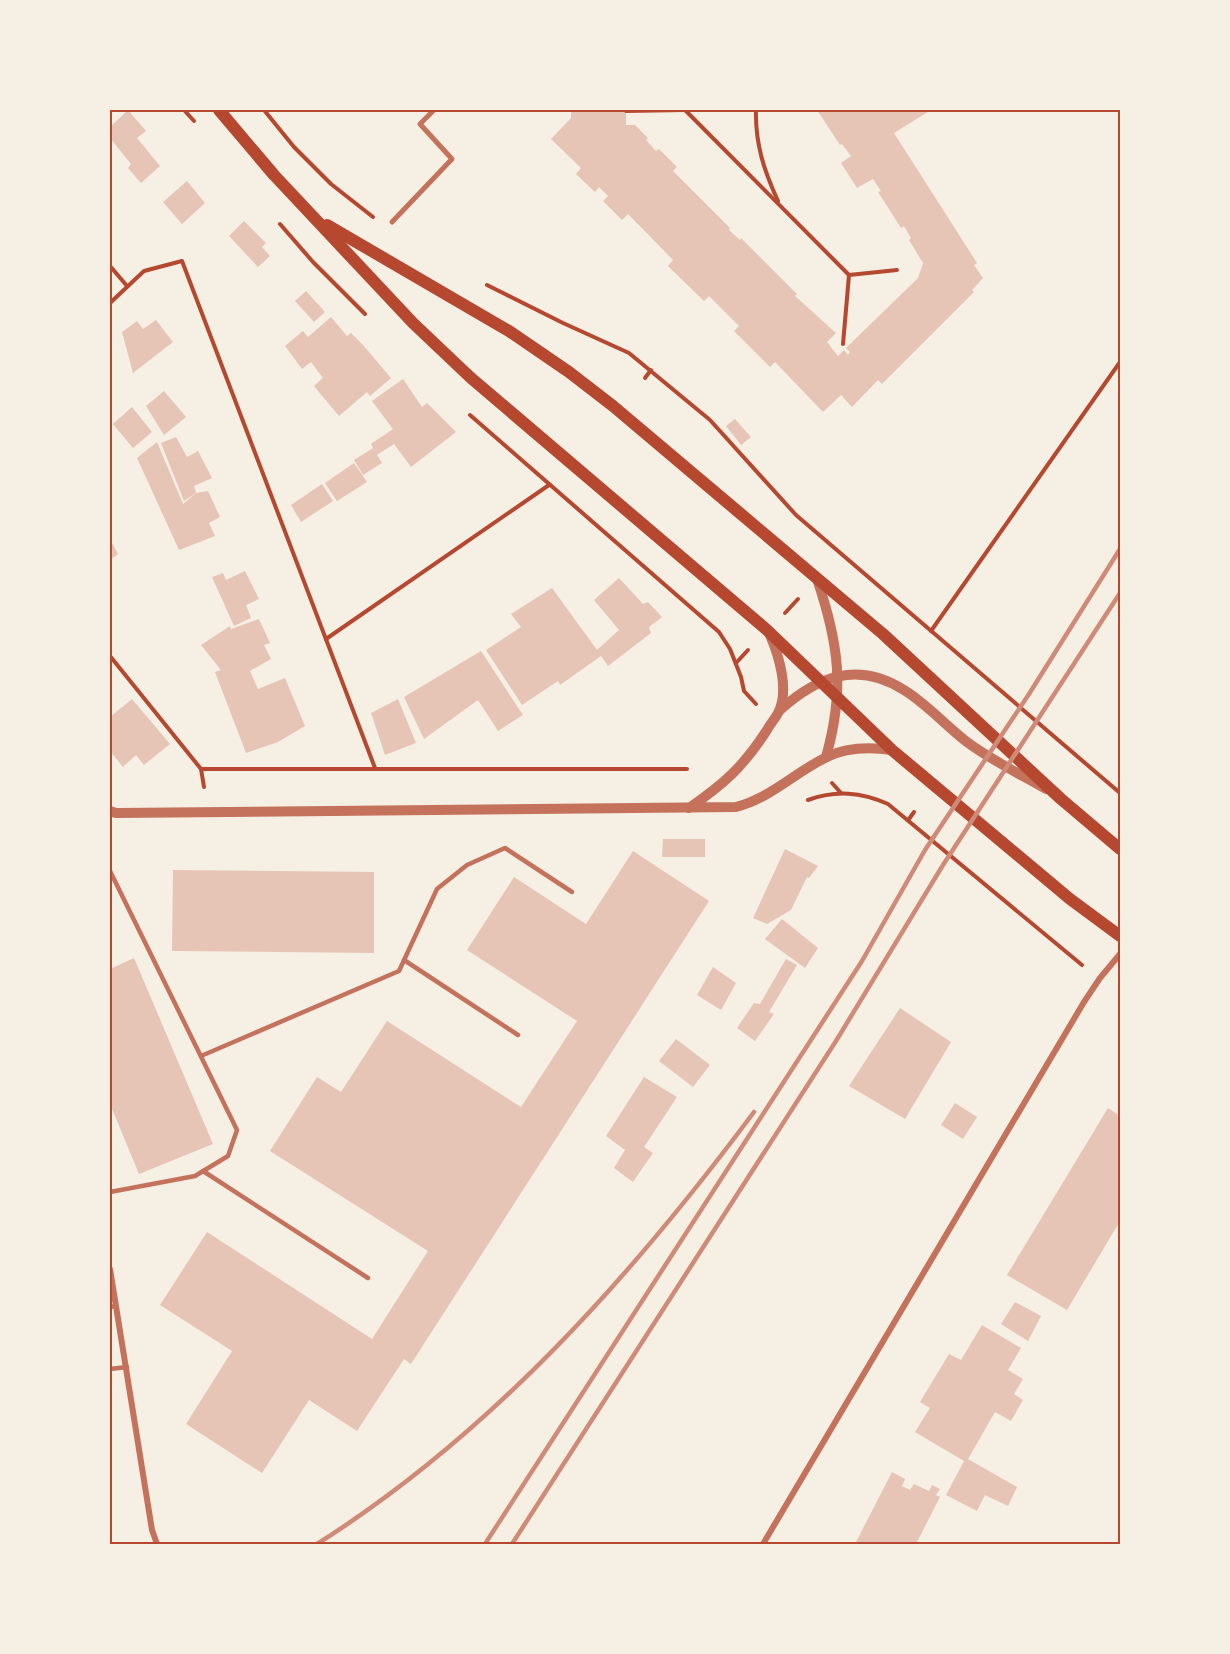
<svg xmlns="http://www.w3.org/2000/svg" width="1230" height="1654" font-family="'Varela Round',sans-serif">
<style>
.building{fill:#e6c5b7}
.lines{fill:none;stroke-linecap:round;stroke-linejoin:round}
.path{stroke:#b5482f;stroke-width:4}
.service{stroke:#c5725c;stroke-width:4.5}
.pedestrian{stroke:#c5725c;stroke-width:5}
.minor{stroke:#c5725c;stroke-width:6}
.tertiary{stroke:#c5725c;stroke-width:10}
.secondary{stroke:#b5482f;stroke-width:12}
.rail{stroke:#cf8b77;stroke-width:4.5}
.neatline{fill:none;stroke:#b5482f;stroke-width:2}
</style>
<rect width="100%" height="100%" fill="#f6efe4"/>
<g class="building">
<path d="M 128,110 L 146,131 L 137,138 L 160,166 L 141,183 L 128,168 L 131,164 L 110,138 L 110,127 Z"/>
<path d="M 571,110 L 626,110 L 626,125 L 635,125 L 648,138 L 646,140 L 656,151 L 659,149 L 677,167 L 673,171 L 730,228 L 729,230 L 740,240 L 741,238 L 797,294 L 795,296 L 836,333 L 827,342 L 838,356 L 844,350 L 848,355 L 850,352 L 846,348 L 918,278 L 923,263 L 909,240 L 911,238 L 904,226 L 901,228 L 878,192 L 881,191 L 873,179 L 857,188 L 841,163 L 851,156 L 842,144 L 840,145 L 817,110 L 931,110 L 894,133 L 977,263 L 974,265 L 983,278 L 972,290 L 974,292 L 882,384 L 878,380 L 852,407 L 841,395 L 823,412 L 775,362 L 770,367 L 734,331 L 739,326 L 709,296 L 704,301 L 668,266 L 673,260 L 628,214 L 622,220 L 603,201 L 608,196 L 599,187 L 595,192 L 576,174 L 581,168 L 551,139 L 571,118 Z"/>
<path d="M 187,181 L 205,203 L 182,224 L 163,202 Z"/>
<path d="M 244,221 L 266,243 L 262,247 L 270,256 L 258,267 L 229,236 Z"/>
<path d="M 306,291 L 325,312 L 314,322 L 295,301 Z"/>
<path d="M 331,317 L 347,336 L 351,333 L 363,345 L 391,378 L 370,396 L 367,392 L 339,416 L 314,386 L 323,378 L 311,362 L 302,369 L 285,346 L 303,331 L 308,337 Z"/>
<path d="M 156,320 L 173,342 L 133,373 L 122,332 L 137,321 L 143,329 Z"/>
<path d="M 403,379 L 422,407 L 427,403 L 456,432 L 411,467 L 394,444 L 377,455 L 382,463 L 363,475 L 354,460 L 373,448 L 371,444 L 393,429 L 372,401 Z"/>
<path d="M 164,391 L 186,417 L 164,435 L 146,406 Z"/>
<path d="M 132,407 L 152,432 L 133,448 L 113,424 Z"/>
<path d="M 735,419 L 751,437 L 741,445 L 726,426 Z"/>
<path d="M 176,437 L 187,457 L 198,451 L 212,478 L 194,486 L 196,493 L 208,491 L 220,517 L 209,523 L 215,536 L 179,550 L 137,458 L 157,442 L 183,504 L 196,493 L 184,501 L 161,443 Z"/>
<path d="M 354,463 L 367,482 L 337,501 L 325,483 Z"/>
<path d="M 322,484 L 333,501 L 301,522 L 291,505 Z"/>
<path d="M 110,539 L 118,554 L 110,560 Z"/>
<path d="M 245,571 L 259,599 L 246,605 L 251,618 L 234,626 L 212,577 L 223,573 L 226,580 Z"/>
<path d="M 619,578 L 643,604 L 648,602 L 662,617 L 649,627 L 651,633 L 608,666 L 601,656 L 560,685 L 558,681 L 522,705 L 486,650 L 521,627 L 511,614 L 552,588 L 597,650 L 619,630 L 594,600 Z"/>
<path d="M 259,619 L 270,643 L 264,645 L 271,659 L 250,671 L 258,689 L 285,678 L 305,726 L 278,742 L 246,753 L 215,672 L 221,670 L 201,645 L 230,626 L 231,629 Z"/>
<path d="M 481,651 L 523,715 L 498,731 L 478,700 L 424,739 L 404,697 Z"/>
<path d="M 132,699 L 170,744 L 144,765 L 136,755 L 123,767 L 110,751 L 110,717 Z"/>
<path d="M 398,699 L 416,743 L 385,755 L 371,713 Z"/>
<path d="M 663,839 L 705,839 L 705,857 L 662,857 Z"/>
<path d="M 785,849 L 818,866 L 809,878 L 807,877 L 791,910 L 767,924 L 753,918 Z"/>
<path d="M 633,851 L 709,901 L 411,1364 L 404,1359 L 357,1431 L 309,1400 L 262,1473 L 186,1424 L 232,1351 L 160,1305 L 207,1232 L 372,1339 L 428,1251 L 270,1151 L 317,1077 L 341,1092 L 387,1021 L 521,1107 L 577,1021 L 467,950 L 514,877 L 586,924 Z"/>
<path d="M 173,870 L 374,872 L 374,953 L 172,951 Z"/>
<path d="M 782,919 L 818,948 L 805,968 L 765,939 Z"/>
<path d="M 134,958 L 213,1144 L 139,1174 L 110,1104 L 110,969 Z"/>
<path d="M 786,959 L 797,965 L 769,1012 L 774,1014 L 755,1041 L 737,1028 L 754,1003 L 760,1004 Z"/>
<path d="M 713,967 L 736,983 L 721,1010 L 697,995 Z"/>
<path d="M 900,1008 L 951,1042 L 905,1119 L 849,1086 Z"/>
<path d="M 676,1039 L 710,1065 L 693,1087 L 659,1061 Z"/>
<path d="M 644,1077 L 677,1097 L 644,1147 L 653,1153 L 633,1182 L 614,1168 L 625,1150 L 606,1136 Z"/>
<path d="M 955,1103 L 977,1117 L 963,1139 L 941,1125 Z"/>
<path d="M 1108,1108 L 1120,1116 L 1120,1221 L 1067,1310 L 1007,1275 Z"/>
<path d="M 1015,1302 L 1041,1316 L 1028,1341 L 1001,1324 Z"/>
<path d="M 982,1325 L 1021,1348 L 1008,1370 L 1023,1379 L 1014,1394 L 1023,1400 L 1011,1421 L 995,1412 L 968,1459 L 1017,1487 L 1008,1506 L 985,1495 L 977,1511 L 946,1495 L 964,1461 L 915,1432 L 930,1408 L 920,1402 L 949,1354 L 961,1360 Z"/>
<path d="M 892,1472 L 905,1479 L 902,1486 L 910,1490 L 914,1484 L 929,1491 L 932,1485 L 940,1489 L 936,1495 L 940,1497 L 916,1544 L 855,1544 Z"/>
</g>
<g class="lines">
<g class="path">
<path d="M 184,110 L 194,121"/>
<path d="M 264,110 L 294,147 L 331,184 L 373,217"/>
<path d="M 498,110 L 571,110"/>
<path d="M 685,110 L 849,275 L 843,344"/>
<path d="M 756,110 C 755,143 764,171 778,201"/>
<path d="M 626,111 L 685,110"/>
<path d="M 280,224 L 313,262 L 365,314"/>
<path d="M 110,266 L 127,286"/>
<path d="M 849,275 L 897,270"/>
<path d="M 487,285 L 563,323 L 629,353 L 710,420 L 796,515 L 1120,793"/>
<path d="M 110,303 L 144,271 L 182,261 L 375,768"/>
<path d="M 645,378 L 651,370"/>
<path d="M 470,415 L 719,632 L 730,649 L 741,677 L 744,691 L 756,704"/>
<path d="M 785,613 L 798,599"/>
<path d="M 931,631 L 1120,362"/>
<path d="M 326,639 L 549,485"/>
<path d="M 110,656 L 201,769 L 204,787"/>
<path d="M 736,663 L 748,650"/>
<path d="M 201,769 L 687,769"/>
<path d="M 832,783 L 841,793"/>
<path d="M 808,800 C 836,790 861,792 888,804 L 1082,965"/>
<path d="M 909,819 L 914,812"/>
</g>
<g class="service">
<path d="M 110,871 L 237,1130 L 228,1156 L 195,1176 L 110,1192"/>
<path d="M 404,960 L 518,1035"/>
<path d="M 201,1056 L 399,971 L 437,889 L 467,865 L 505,848 L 572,892"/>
<path d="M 203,1171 L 368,1278"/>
<path d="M 110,1307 L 116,1306"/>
<path d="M 110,1369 L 127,1367"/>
</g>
<path class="pedestrian" d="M 392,222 L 452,159 L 420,124 L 434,110"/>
<g class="minor">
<path d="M 110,1269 L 152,1530 L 157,1544"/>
<path d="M 763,1544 L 1084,1002 L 1100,978 L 1120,954"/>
</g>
<g class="tertiary">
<path d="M 817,579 C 839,644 845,690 826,757"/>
<path d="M 780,710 C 817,677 857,660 904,690 C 927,704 946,726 967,742 C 991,760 1020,774 1046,789"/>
<path d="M 689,808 C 724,784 743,767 767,730 C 770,724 776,718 779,711 C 789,689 779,656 770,635"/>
<path d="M 110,811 L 116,813 L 736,807 C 771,798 795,772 827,757 C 847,747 870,747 892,750"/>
</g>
<g class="secondary">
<path d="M 219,110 L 274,175 L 413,323 L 471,378 L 767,630 L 892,750 L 1070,899 L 1120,936"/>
<path d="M 327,225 L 509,331 L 569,372 L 613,406 L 883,634 L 1061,799 L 1120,849"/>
</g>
<g class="rail">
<path d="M 317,1544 C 491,1434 631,1277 754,1112"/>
<path d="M 485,1544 L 862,961 L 925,850 L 1029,694 L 1120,549"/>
<path d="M 512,1544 L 836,1041 L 943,865 L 1120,593"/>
</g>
</g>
<rect width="1230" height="1654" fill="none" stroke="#f6efe4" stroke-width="222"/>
<rect x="111" y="111" width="1008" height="1432" class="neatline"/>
</svg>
